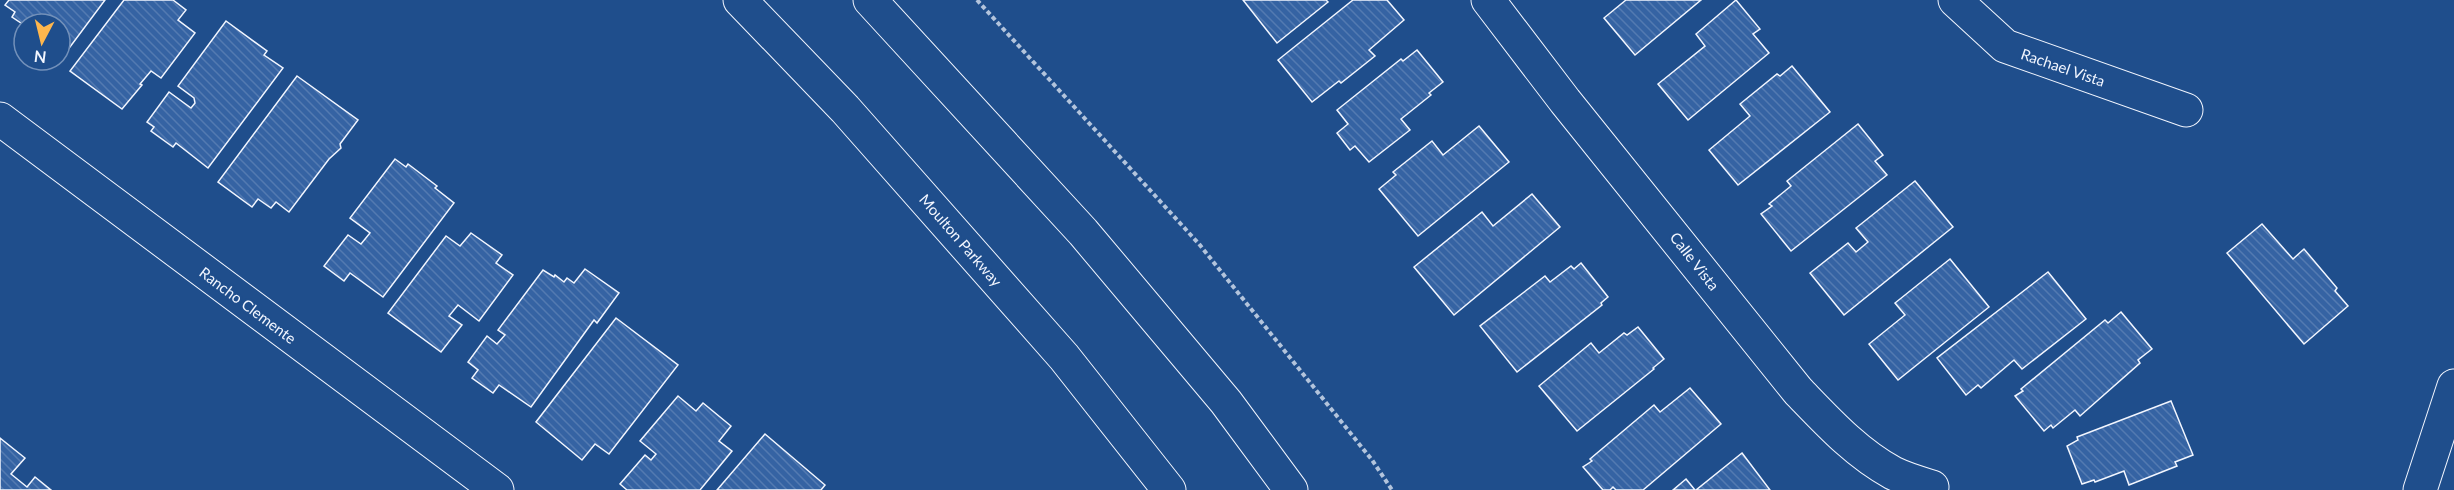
<svg xmlns="http://www.w3.org/2000/svg" width="2454" height="490" font-family="Lato,sans-serif">
<style>
.building{fill:url(#building-back-hatch);stroke:#f2f6ff;stroke-width:1.5}
.lines{fill:none;stroke-linecap:round;stroke-linejoin:round}
.street-casing{stroke:#f2f6ff;stroke-width:35}
.secondary-casing{stroke:#f2f6ff;stroke-width:35}
.primary-casing{stroke:#f2f6ff;stroke-width:35}
.path{stroke:#b3c4dc;stroke-width:4;stroke-dasharray:4.5 3;stroke-linecap:butt}
.street{stroke:#1f4e8c;stroke-width:33}
.secondary{stroke:#1f4e8c;stroke-width:33}
.primary{stroke:#1f4e8c;stroke-width:33}
.labels{text-anchor:middle;dominant-baseline:central;stroke-width:4.5;stroke-linejoin:round;paint-order:stroke}
.street-label{font-size:15px;fill:#f2f6ff;stroke:#1f4e8c}
</style>
<defs>
<pattern id="building-back-hatch" width="6" height="6" patternUnits="userSpaceOnUse" patternTransform="scale(1.5)"><rect width="6" height="6" fill="#3563a3"/><path d="M-1 5l2 2M0 0l6 6M5-1l2 2" fill="none" stroke="#537ab1"/></pattern>
</defs>
<rect width="100%" height="100%" fill="#1f4e8c"/>
<g class="building">
<path d="M 9,0 L 105,0 L 67,51 L 60,46 L 60,24 L 24,25 L 12,17 L 15,12 L 5,5 Z"/>
<path d="M 124,0 L 173,0 L 186,10 L 178,20 L 195,33 L 161,78 L 151,71 L 140,84 L 142,85 L 122,109 L 70,71 Z"/>
<path d="M 1243,0 L 1326,0 L 1328,2 L 1277,43 Z"/>
<path d="M 1353,0 L 1387,0 L 1404,20 L 1369,50 L 1375,56 L 1341,83 L 1339,81 L 1312,102 L 1278,60 Z"/>
<path d="M 1626,0 L 1701,0 L 1635,55 L 1604,18 Z"/>
<path d="M 1736,0 L 1760,29 L 1753,34 L 1769,53 L 1688,120 L 1658,84 L 1705,46 L 1696,34 Z"/>
<path d="M 226,21 L 267,51 L 264,55 L 283,68 L 208,168 L 176,143 L 173,147 L 151,131 L 154,127 L 147,122 L 169,92 L 191,108 L 195,103 L 194,98 L 178,86 Z"/>
<path d="M 1417,50 L 1443,82 L 1429,93 L 1431,95 L 1401,119 L 1410,130 L 1369,162 L 1355,146 L 1350,150 L 1337,133 L 1348,124 L 1337,110 L 1401,59 L 1403,61 Z"/>
<path d="M 1792,66 L 1830,112 L 1738,185 L 1709,150 L 1750,116 L 1740,104 L 1777,74 L 1780,76 Z"/>
<path d="M 297,76 L 358,120 L 340,144 L 341,148 L 329,159 L 289,212 L 276,202 L 271,208 L 258,199 L 252,207 L 218,182 Z"/>
<path d="M 1858,124 L 1883,155 L 1875,161 L 1887,175 L 1791,251 L 1761,214 L 1772,206 L 1769,204 L 1791,186 L 1787,181 Z"/>
<path d="M 1479,126 L 1509,162 L 1418,236 L 1379,189 L 1396,175 L 1393,172 L 1432,141 L 1443,155 Z"/>
<path d="M 395,159 L 406,167 L 408,164 L 437,186 L 435,188 L 454,203 L 383,297 L 350,273 L 344,281 L 324,266 L 348,235 L 361,244 L 370,233 L 350,218 Z"/>
<path d="M 1915,181 L 1953,227 L 1844,315 L 1810,273 L 1848,243 L 1856,252 L 1868,242 L 1856,228 Z"/>
<path d="M 1532,194 L 1560,227 L 1454,315 L 1414,267 L 1482,212 L 1493,226 Z"/>
<path d="M 2262,224 L 2293,259 L 2304,249 L 2337,288 L 2335,291 L 2348,306 L 2304,344 L 2227,253 Z"/>
<path d="M 471,233 L 502,255 L 496,263 L 513,275 L 479,321 L 458,305 L 449,316 L 462,325 L 441,352 L 388,313 L 446,236 L 460,246 Z"/>
<path d="M 1950,259 L 1989,307 L 1898,380 L 1869,344 L 1905,315 L 1895,303 Z"/>
<path d="M 1581,263 L 1608,297 L 1601,303 L 1602,305 L 1517,372 L 1480,326 L 1545,276 L 1550,282 L 1571,266 L 1574,269 Z"/>
<path d="M 585,269 L 619,293 L 597,323 L 594,320 L 531,407 L 499,385 L 493,393 L 472,378 L 478,370 L 468,362 L 487,336 L 497,344 L 505,335 L 498,330 L 543,270 L 554,277 L 555,275 L 564,282 L 567,278 L 574,283 Z"/>
<path d="M 2048,272 L 2086,319 L 2022,369 L 2014,360 L 1981,388 L 1978,385 L 1966,395 L 1937,358 Z"/>
<path d="M 2121,312 L 2152,349 L 2138,360 L 2140,363 L 2080,416 L 2075,410 L 2053,428 L 2051,425 L 2044,431 L 2015,396 L 2023,391 L 2021,389 L 2105,320 L 2108,323 Z"/>
<path d="M 616,318 L 678,365 L 609,454 L 595,444 L 582,460 L 536,422 Z"/>
<path d="M 1638,327 L 1664,359 L 1653,368 L 1654,369 L 1577,431 L 1539,386 L 1591,343 L 1599,353 L 1624,333 L 1627,335 Z"/>
<path d="M 1690,388 L 1721,424 L 1643,490 L 1616,490 L 1613,487 L 1610,490 L 1603,490 L 1583,467 L 1592,461 L 1590,459 L 1654,405 L 1660,412 Z"/>
<path d="M 678,396 L 696,411 L 703,403 L 731,426 L 719,441 L 732,451 L 700,490 L 627,490 L 620,484 L 645,455 L 651,460 L 656,454 L 640,441 Z"/>
<path d="M 2171,401 L 2193,455 L 2175,462 L 2177,466 L 2129,485 L 2124,471 L 2095,482 L 2094,480 L 2082,484 L 2067,446 L 2078,440 L 2077,437 Z"/>
<path d="M 765,434 L 825,485 L 821,490 L 717,490 Z"/>
<path d="M 0,438 L 25,458 L 11,474 L 27,487 L 35,477 L 51,490 L 0,490 Z"/>
<path d="M 1742,453 L 1770,490 L 1696,490 Z"/>
<path d="M 1686,479 L 1695,490 L 1673,490 Z"/>
</g>
<g class="lines">
<defs>
<g id="street">
<path d="M 1488,0 L 1565,101 L 1798,391 C 1827,421 1856,453 1893,473 C 1905,479 1919,483 1932,487"/>
<path d="M 1955,0 L 2005,46 L 2186,110"/>
<path d="M 0,119 L 497,490"/>
</g>
<path id="secondary" d="M 2420,490 L 2454,386"/>
<g id="primary">
<path d="M 740,0 L 845,109 L 1064,357 L 1169,490"/>
<path d="M 870,0 L 1083,232 L 1226,402 L 1291,490"/>
</g>
</defs>
<use href="#street" class="street-casing"/>
<use href="#secondary" class="secondary-casing"/>
<use href="#primary" class="primary-casing"/>
<path class="path" d="M 977,0 L 1199,244 L 1372,460 L 1392,490"/>
<use href="#street" class="street"/>
<use href="#secondary" class="secondary"/>
<use href="#primary" class="primary"/>
</g>
<g class="labels">
<g class="street-label">
<text transform="translate(2063 67) rotate(19)">Rachael Vista</text>
<text transform="translate(961 240) rotate(49)">Moulton Parkway</text>
<text transform="translate(1695 261) rotate(52)">Calle Vista</text>
<text transform="translate(248 305) rotate(37)">Rancho Clemente</text>
</g>
</g>
<g transform="translate(42 42) rotate(187)"><circle r="28" fill="#1f4e8c" stroke="#7391ba" stroke-width="1.5"/>
<path d="M0-4.5L10 22L0 15L-10 22Z" fill="#ffb74d"/>
<text y="-9" font-size="16" font-weight="bold" text-anchor="middle" fill="#f2f6ff">N</text>
</g>
</svg>
